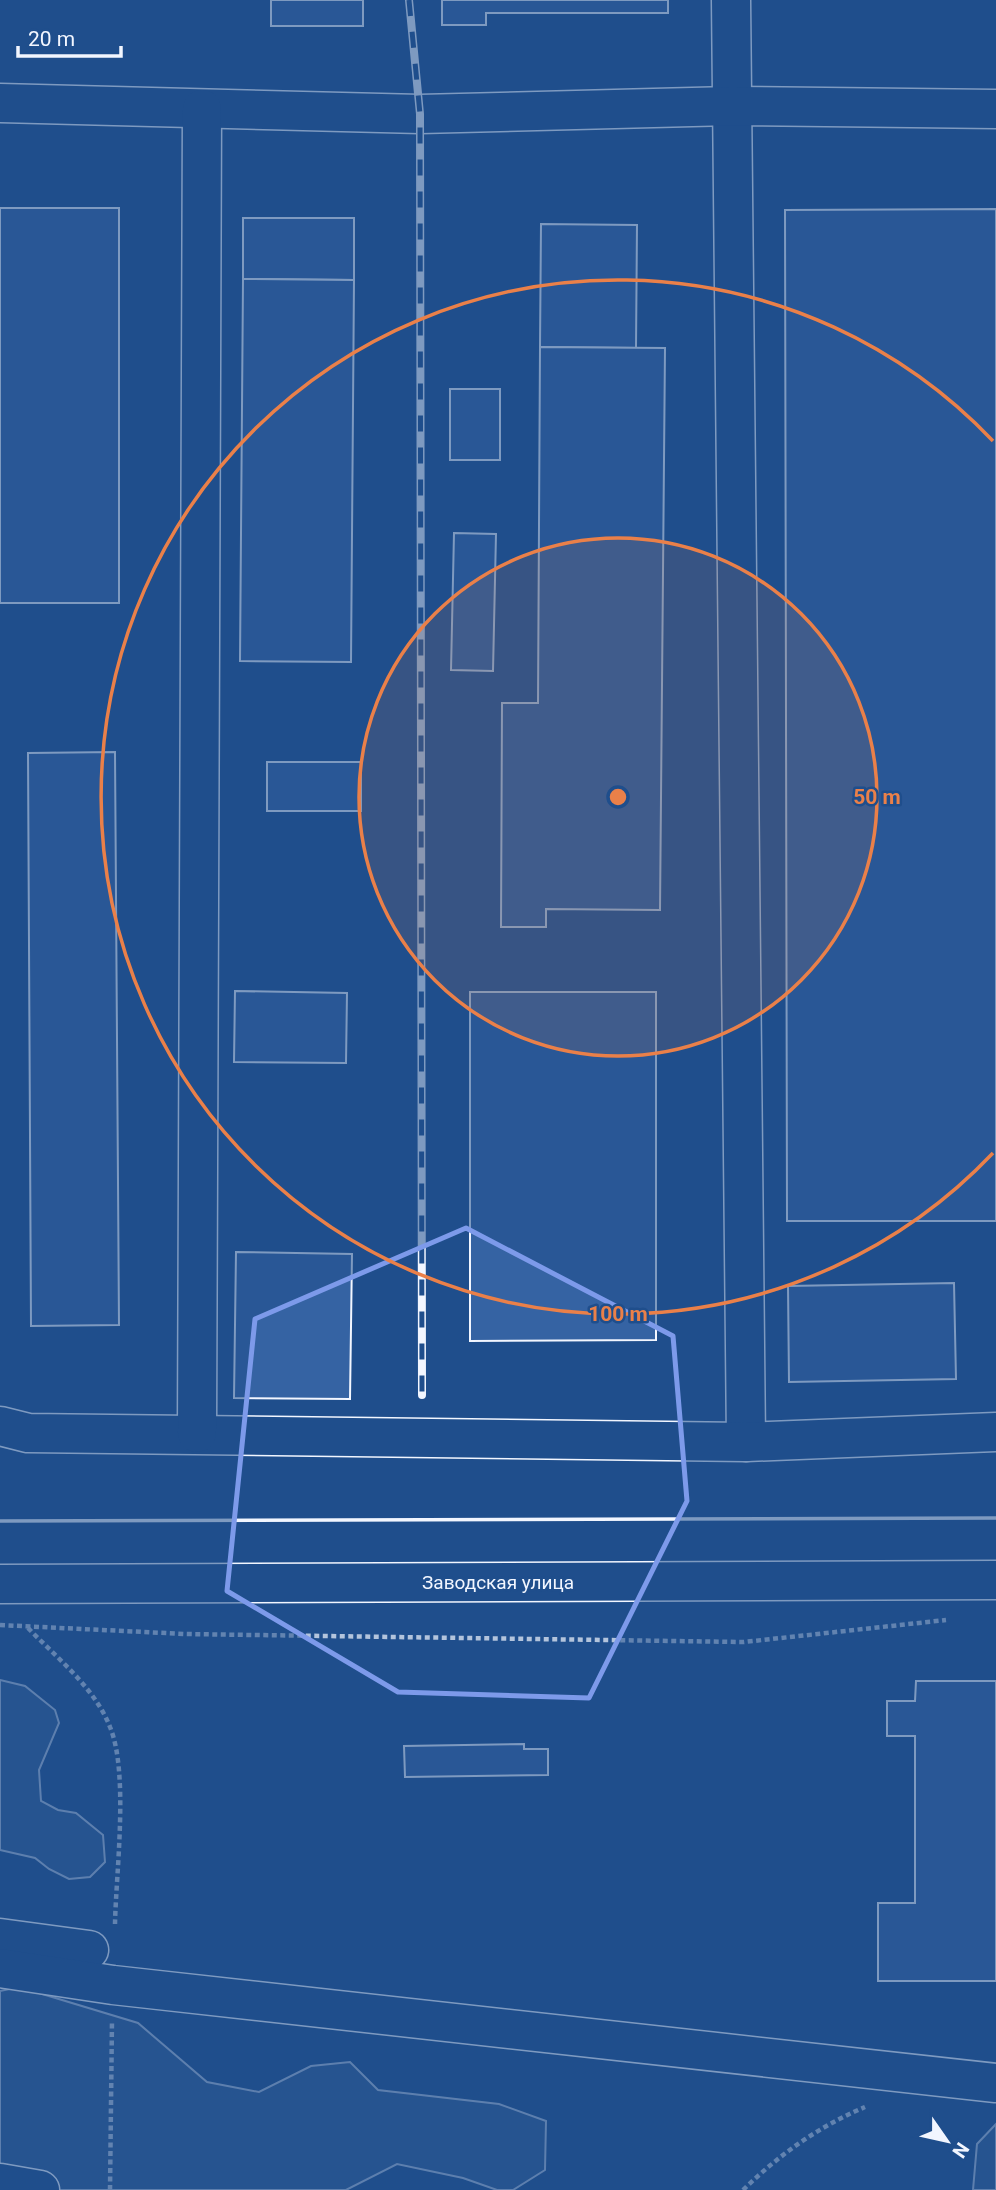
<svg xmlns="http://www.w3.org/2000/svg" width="996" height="2190" font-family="Roboto,sans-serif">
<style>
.built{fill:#305b95;stroke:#a8bbd7;stroke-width:2}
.building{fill:#3563a3;stroke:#f2f6ff;stroke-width:2}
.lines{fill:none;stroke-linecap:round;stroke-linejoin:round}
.minor-casing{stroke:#f2f6ff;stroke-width:41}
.major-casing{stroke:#f2f6ff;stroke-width:41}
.path{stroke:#b3c4dc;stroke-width:4.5;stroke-dasharray:5 3.5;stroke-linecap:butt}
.minor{stroke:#1f4e8c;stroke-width:38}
.major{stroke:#1f4e8c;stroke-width:38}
.rail-casing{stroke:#f2f6ff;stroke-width:8}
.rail{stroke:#1f4e8c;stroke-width:5;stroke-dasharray:16;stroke-linecap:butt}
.wall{stroke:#f2f6ff;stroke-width:3.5}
.marked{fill:none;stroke:#7d9aea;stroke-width:5;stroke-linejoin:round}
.ring{fill:none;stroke:#ea8049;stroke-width:3.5}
.labels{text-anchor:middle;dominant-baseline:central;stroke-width:5;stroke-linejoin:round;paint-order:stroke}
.street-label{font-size:19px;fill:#f2f6ff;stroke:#1f4e8c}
.centre{fill:#ea8049;stroke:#1f4e8c;stroke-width:3.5}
.ring-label{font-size:21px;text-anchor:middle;font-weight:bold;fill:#ea8049;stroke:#1f4e8c;stroke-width:5;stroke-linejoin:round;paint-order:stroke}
</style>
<rect width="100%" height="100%" fill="#1f4e8c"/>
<g class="built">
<path d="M 0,1680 L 25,1686 L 55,1710 L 59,1723 L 39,1770 L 41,1801 L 58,1810 L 76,1813 L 103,1835 L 105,1862 L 90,1877 L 69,1879 L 49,1869 L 35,1858 L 0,1850 Z"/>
<path d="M 19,1987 L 138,2023 L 207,2082 L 259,2092 L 311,2066 L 350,2062 L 378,2090 L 499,2104 L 546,2121 L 545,2170 L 513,2190 L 497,2190 L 463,2178 L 397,2164 L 346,2190 L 0,2190 L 0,1991 Z"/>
<path d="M 996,2124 L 996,2190 L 973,2190 L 977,2144 Z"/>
</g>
<g class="building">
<rect x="271" y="0" width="92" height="26"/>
<path d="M 442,0 L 668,0 L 668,13 L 486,13 L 486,25 L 442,25 Z"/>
<rect x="0" y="208" width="119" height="395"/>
<path d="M 996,209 L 996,1221 L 787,1221 L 785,210 Z"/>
<path d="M 243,218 L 354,218 L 354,280 L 243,279 Z"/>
<path d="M 541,224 L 637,225 L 636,348 L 540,347 Z"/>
<path d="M 243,279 L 354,280 L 351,662 L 240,661 Z"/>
<path d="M 540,347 L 665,348 L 660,910 L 546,909 L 546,927 L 501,927 L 502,703 L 538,703 Z"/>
<rect x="450" y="389" width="50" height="71"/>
<path d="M 454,533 L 496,534 L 493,671 L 451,670 Z"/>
<path d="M 115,752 L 119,1325 L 31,1326 L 28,753 Z"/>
<rect x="267" y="762" width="94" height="49"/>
<path d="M 235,991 L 347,993 L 346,1063 L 234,1062 Z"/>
<path d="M 470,992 L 656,992 L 656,1340 L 470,1341 Z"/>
<path d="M 236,1252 L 352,1254 L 350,1399 L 234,1398 Z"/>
<path d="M 954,1283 L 956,1379 L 789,1382 L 788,1286 Z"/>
<path d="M 916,1681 L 996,1681 L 996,1981 L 878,1981 L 878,1903 L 915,1903 L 915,1736 L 887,1736 L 887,1701 L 915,1701 Z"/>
<path d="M 524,1744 L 524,1749 L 548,1749 L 548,1775 L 405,1777 L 404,1746 Z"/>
</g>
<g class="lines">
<defs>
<g id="minor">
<path d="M 731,0 L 746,1442"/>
<path d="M 0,103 L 420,114 L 731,106 L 996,109"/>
<path d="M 0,1426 L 28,1433 L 746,1442 L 996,1432"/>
<path d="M 197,1433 L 202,109"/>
<path d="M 0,1938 L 89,1950"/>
<path d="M 0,1968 L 113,1985 L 996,2083"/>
<path d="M 0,2183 L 40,2190"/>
</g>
<path id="major" d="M 0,1584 L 996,1580"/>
</defs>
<use href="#minor" class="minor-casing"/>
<use href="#major" class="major-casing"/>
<g class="path">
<path d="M 0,1625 L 185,1634 L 744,1642 L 946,1620"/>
<path d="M 28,1628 C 56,1657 95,1688 110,1727 C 129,1773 116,1872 115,1924"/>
<path d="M 110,2190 L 112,2020"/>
<path d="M 743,2190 C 780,2154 818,2127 865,2107"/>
</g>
<use href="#minor" class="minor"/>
<use href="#major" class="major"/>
<defs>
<path id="rail" d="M 409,0 L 420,114 L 422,1395"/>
</defs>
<use href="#rail" class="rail-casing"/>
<use href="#rail" class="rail"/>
<path class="wall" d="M 0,1521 L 996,1518"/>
</g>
<path d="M0 0H996V2190H0ZM 466,1228 L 673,1336 L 687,1501 L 589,1698 L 398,1692 L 227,1591 L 255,1319 Z" fill="#1f4e8c" fill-opacity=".55" fill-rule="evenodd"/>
<path class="marked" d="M 466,1228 L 673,1336 L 687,1501 L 589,1698 L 398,1692 L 227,1591 L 255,1319 Z"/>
<circle cx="618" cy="797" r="259" fill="#ea8049" fill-opacity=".12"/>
<g class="ring">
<circle cx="618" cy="797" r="259"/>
<path d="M993 1153A517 517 0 1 1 993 441"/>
</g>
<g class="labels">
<g class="street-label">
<text x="498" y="1582">Заводская улица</text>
</g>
</g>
<circle cx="618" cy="797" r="10" class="centre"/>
<g class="ring-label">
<text x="877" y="804">50 m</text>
<text x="618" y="1321">100 m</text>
</g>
<g transform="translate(947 2141) rotate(124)" stroke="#1f4e8c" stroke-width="5" paint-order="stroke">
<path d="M0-5L12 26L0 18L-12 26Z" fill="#f2f6ff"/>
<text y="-10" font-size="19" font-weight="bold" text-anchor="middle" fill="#f2f6ff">N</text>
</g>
<path d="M18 46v10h103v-10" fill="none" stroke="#f2f6ff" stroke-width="3.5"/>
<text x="28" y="46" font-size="21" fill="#f2f6ff" stroke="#1f4e8c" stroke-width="5" paint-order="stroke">20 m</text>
</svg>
